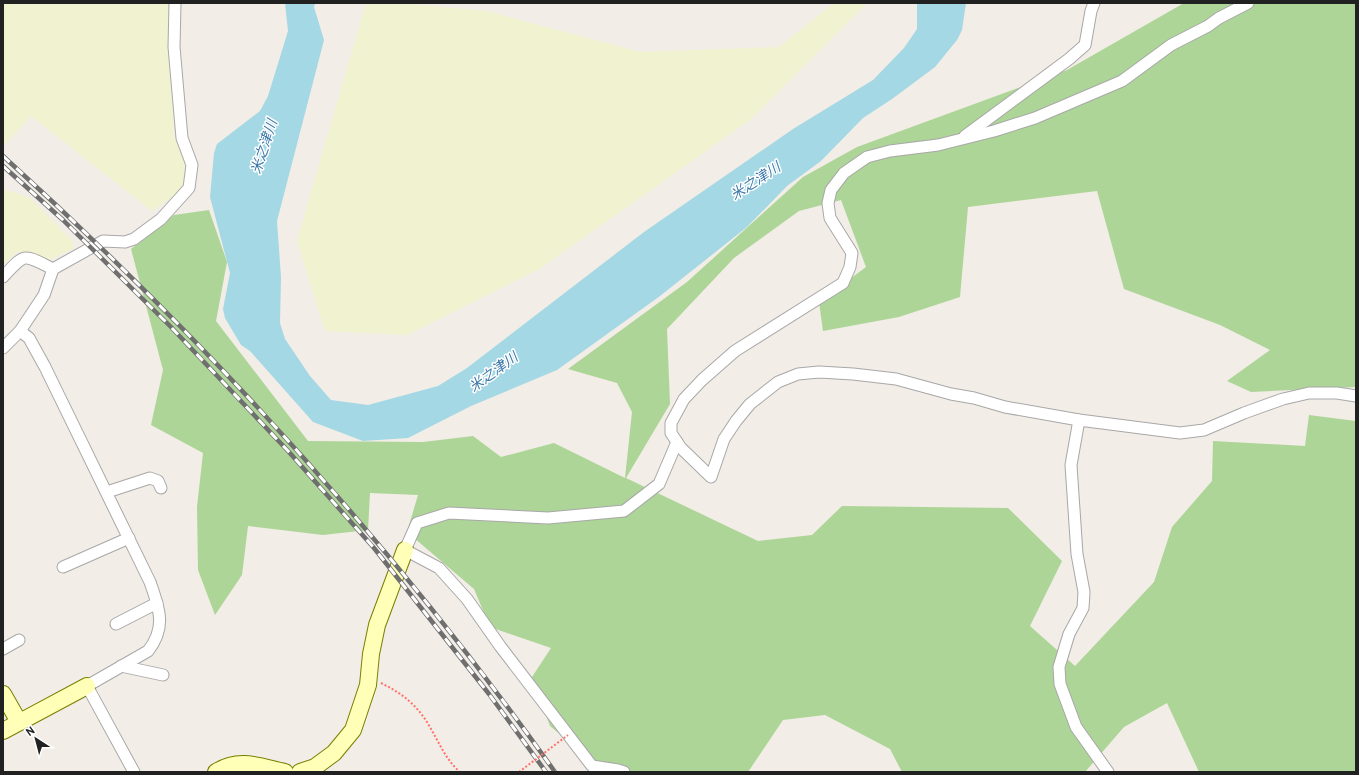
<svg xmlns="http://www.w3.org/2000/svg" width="1359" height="775" font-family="Overpass,'Noto Sans JP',sans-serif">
  <rect width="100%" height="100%" fill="#f2ede6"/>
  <g fill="#f1f2d0">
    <path d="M3 3H170L174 137 184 159 185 179 179 192 152 211 31 116 4 146 3 145Z"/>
    <path d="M366 3H400L487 11 640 52 779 47 834 3H867L751 119 541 268 407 335 325 331 297 241Z"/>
    <path d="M3 189 30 198 74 243 73 249 49 260 26 252H16L3 266Z"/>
  </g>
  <path fill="#add597" d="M1184 3H1356V387L1251 392 1227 381 1270 350 1220 325 1124 289 1097 191 968 207 960 297 899 317 823 331 819 302 866 267 841 200 799 211 734 258 667 329 670 404 626 478 758 541 812 535 842 506 1008 508 1062 561 1030 626 1075 666 1154 582 1172 527 1212 481 1213 441 1305 446 1309 415 1356 421V772H1199L1167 703 1124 727 1085 772H902L890 749 825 715 783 720 748 772H605L550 726 532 677 551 648 490 627 474 589 407 532 418 495 370 493 368 530 323 535 248 526 242 575 215 615 198 570 197 507 203 453 151 425 163 370 131 249 174 215 209 210 227 262 216 321 308 441 423 442 473 436 501 457 554 443 625 478 632 412 617 383 568 369 687 282 803 177 857 147 1067 70Z"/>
  <path fill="#a3d8e4" d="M285 3H315L314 7 324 40 277 221 281 277 280 323 285 339 310 376 331 400 368 405 438 386 467 368 644 232 793 129 873 80 904 48 917 29V3H966L962 30 957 40 935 67 892 99 863 118 821 161 787 186 747 227 660 296 557 370 471 406 408 438 363 441 313 422 250 351 241 345 225 318 223 309 230 273 210 197 214 153 217 144 260 111 268 96 288 31Z"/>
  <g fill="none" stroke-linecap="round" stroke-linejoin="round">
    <g stroke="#a8a8a8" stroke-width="13">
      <g id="street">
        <path d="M1248 3 1219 18 1208 26 1171 45 1122 81 1035 118 994 131 938 145 890 151 867 157 844 173 831 190 828 203 830 218 852 253 850 267 843 283 735 351 702 380 684 399 671 423V433L681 448 711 477 724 439 736 421 750 404 778 382 798 374 819 372 853 374 896 379 951 394 974 398 1005 407 1079 420 1180 433 1204 430 1244 413 1283 399 1309 393H1337L1356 396"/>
        <path d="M965 136 1069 59 1085 45 1091 11 1094 3"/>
        <path d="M3 277C26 252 23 254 53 269"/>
        <path d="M20 331 29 338 45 367 150 582C159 608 167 627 148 651L87 686 134 772"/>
        <path d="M3 348 20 331 44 295 53 269 103 241 125 242 134 239 161 219 189 188 192 165 182 138 174 47 175 3"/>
        <path d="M1079 420 1071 465 1077 554 1084 592 1083 608 1069 634 1059 667 1060 684 1076 727 1108 772"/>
        <path d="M107 492 150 478 158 481 161 488"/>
        <path d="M63 567 129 538"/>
        <path d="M116 624 157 603"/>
        <path d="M3 649 19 640"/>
        <path d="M121 666 163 675"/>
        <path d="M624 772 618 770 592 766 500 646 467 599 439 568 405 550 417 523 449 513 548 518 624 511 659 484 677 442"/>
      </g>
    </g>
    <g stroke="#787f00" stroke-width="18">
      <g id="secondary">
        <path d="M3 694 19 722"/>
        <path d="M3 731 87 686"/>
        <path d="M216 772C240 757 260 767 285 772"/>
        <path d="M300 772 315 767 334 753 353 730 368 685 371 654 377 625 405 550"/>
      </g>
    </g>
    <g stroke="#ff716a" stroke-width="2" stroke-dasharray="2 2" stroke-linecap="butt">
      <path d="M381 683C395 690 408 698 418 710 435 729 441 756 460 772"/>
      <path d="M518 772H519"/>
    </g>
    <use href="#street" stroke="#fff" stroke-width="11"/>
    <use href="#secondary" stroke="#ffffb7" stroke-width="16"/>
    <g stroke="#6f6f6f" stroke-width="4.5">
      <g id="rail">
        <path d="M3 156C207 341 395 547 555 772"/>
        <path d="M3 166 63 220 171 327 289 452 374 548 489 694 546 772"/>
      </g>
    </g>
    <use href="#rail" stroke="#fff" stroke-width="3" stroke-dasharray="9" stroke-linecap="butt"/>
    <path stroke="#ff716a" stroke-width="2" stroke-dasharray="2 2" stroke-linecap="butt" d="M519 772 568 735"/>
  </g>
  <g text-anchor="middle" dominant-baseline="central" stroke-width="3" stroke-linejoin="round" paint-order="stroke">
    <g font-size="14" font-style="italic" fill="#3d79aa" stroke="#fff">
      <text transform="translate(265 147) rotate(-72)">米之津川</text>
      <text transform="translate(756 182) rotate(-33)">米之津川</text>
      <text transform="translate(494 373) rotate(-36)">米之津川</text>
    </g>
  </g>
  <rect width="1359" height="775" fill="none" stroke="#212121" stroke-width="8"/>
  <g transform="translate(36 739) rotate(324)" stroke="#ffffff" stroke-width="3" paint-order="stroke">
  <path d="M0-3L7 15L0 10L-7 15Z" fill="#212121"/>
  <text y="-6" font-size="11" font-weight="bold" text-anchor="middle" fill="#212121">N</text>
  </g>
</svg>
